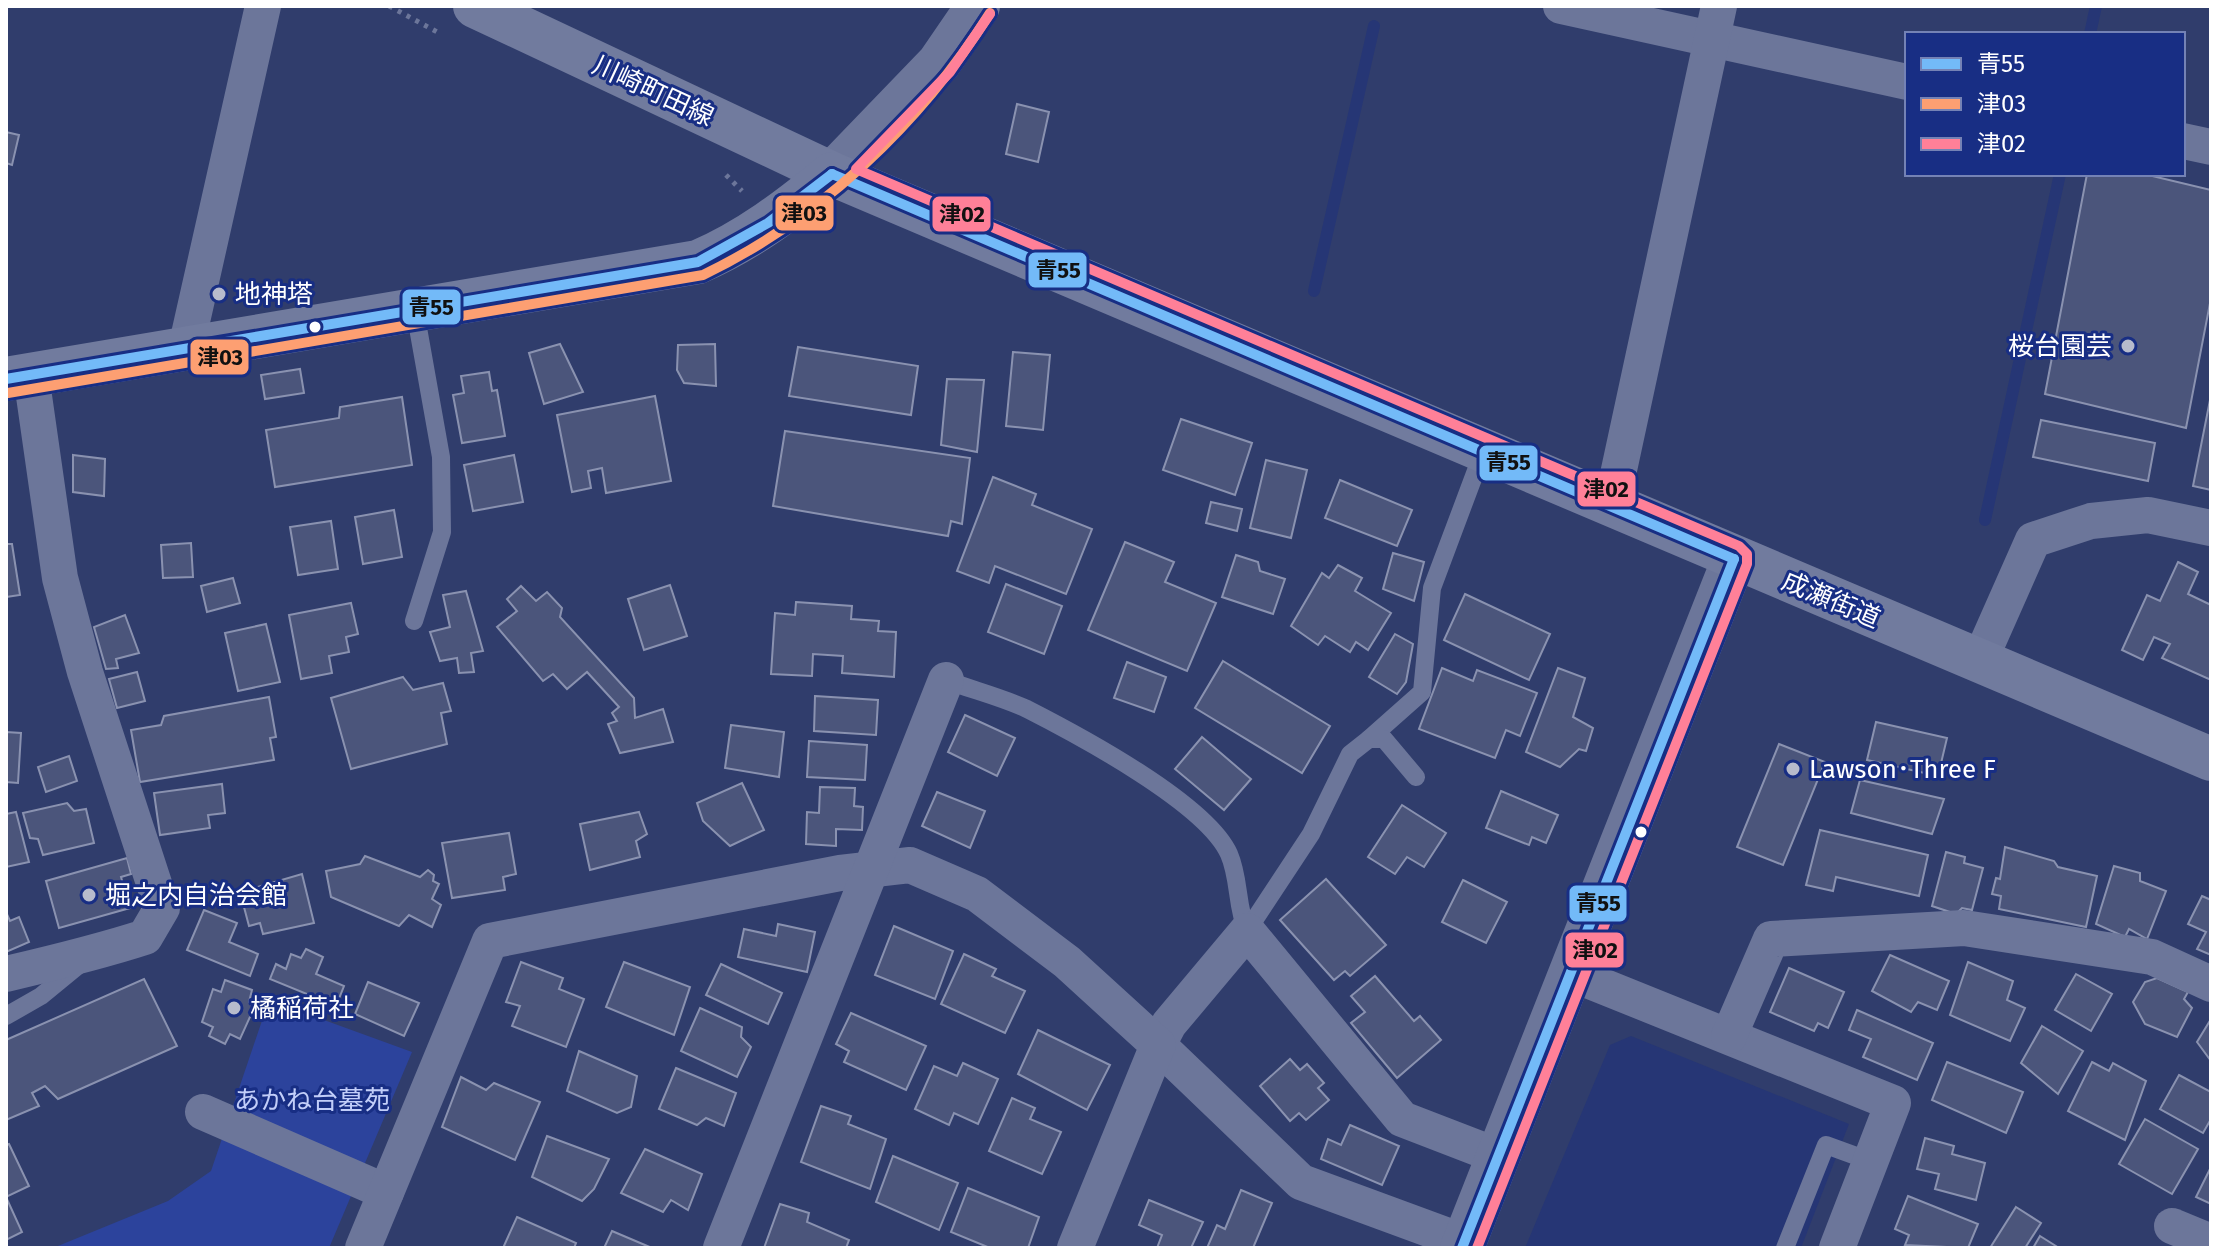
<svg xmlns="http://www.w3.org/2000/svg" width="2217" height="1254" font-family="'Fira Sans','Noto Sans JP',sans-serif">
  <rect width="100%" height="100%" fill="#303d6c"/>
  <path fill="#2c439c" d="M269 1000 412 1052 329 1248H53L168 1201 211 1171Z"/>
  <path fill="#263675" d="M1631 1036 1849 1124 1801 1248H1525L1610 1045Z"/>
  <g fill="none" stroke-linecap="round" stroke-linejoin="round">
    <g stroke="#263675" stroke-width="12">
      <path d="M2090 34 2096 6"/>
      <path d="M1314 291 1374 26"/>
      <path d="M1985 520 2060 174"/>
    </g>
  </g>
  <g fill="#4b557b" stroke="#8a92b0" stroke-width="2">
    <path d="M1017 104 1049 112 1038 162 1006 154Z"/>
    <path d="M6 132 19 135 12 165 6 163Z"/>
    <path d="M2087 174H2144L2211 190V298L2186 428 2045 394Z"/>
    <path d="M560 344 583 392 544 404 529 353Z"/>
    <path d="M715 344 716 386 684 383 677 370 678 345Z"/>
    <path d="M798 347 918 366 911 415 789 396Z"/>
    <path d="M1013 352 1050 355 1043 430 1006 426Z"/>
    <path d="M300 369 304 393 265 399 261 375Z"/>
    <path d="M489 372 492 391 497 390 505 436 462 443 453 395 464 393 461 376Z"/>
    <path d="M947 379 984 380 977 452 941 445Z"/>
    <path d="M2211 395V490L2193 486Z"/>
    <path d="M655 396 671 481 606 493 602 468 588 471 591 488 572 492 557 415Z"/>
    <path d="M402 397 412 465 275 487 266 430 339 418 340 407Z"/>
    <path d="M1181 419 1252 443 1235 495 1163 470Z"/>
    <path d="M2041 420 2155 443 2148 481 2033 457Z"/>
    <path d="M785 431 970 458 962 524 951 521 948 536 773 506Z"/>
    <path d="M73 455 105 459 104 496 73 492Z"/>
    <path d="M514 455 523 502 473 511 464 465Z"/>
    <path d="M1266 460 1307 470 1291 538 1250 528Z"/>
    <path d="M993 477 1036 494 1032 505 1092 529 1066 594 995 566 989 583 957 571Z"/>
    <path d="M1340 480 1412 510 1397 546 1325 518Z"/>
    <path d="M1211 502 1242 509 1237 531 1206 523Z"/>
    <path d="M394 510 402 557 363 564 355 517Z"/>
    <path d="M331 521 338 569 298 575 290 527Z"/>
    <path d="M1125 542 1174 562 1165 582 1216 603 1187 671 1088 630Z"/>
    <path d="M191 543 193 577 163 578 161 545Z"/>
    <path d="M6 544H12L20 595 6 597Z"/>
    <path d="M1393 553 1424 562 1414 601 1383 589Z"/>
    <path d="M1236 555 1258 562 1260 571 1285 579 1273 614 1222 597Z"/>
    <path d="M2178 562 2198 572 2188 594 2211 605V680L2162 658 2170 644 2154 637 2143 660 2122 650 2147 595 2160 601Z"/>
    <path d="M1338 565 1362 578 1355 591 1391 613 1368 650 1356 642 1350 652 1325 636 1318 645 1291 626 1322 573 1329 578Z"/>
    <path d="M233 578 240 603 207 612 201 586Z"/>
    <path d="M1006 584 1062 606 1044 654 988 632Z"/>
    <path d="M670 585 687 636 644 650 628 599Z"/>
    <path d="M521 586 536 601 547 592 562 608 560 617 634 698 635 718 663 709 673 742 620 753 608 724 617 721 612 713 619 707 587 672 567 689 553 674 543 681 497 627 517 611 507 599Z"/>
    <path d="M466 591 483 651 471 653 474 672 459 673 457 658 440 661 430 632 450 627 443 595Z"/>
    <path d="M1465 594 1550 634 1529 680 1444 640Z"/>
    <path d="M796 602 852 606 851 619 879 621 878 631 896 632 894 677 842 673 843 656 813 654 812 676 771 674 775 613 795 615Z"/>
    <path d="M351 603 358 634 346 637 349 652 329 656 332 673 301 679 289 615Z"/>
    <path d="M125 615 139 653 116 659 118 668 106 669 94 627Z"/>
    <path d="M266 624 280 682 238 691 225 633Z"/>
    <path d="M1395 634 1413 644 1406 682 1397 694 1369 677Z"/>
    <path d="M1223 661 1330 726 1302 773 1195 708Z"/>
    <path d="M1127 662 1166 677 1154 712 1114 698Z"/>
    <path d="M1442 668 1473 681 1477 670 1537 693 1520 736 1506 730 1495 758 1419 729Z"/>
    <path d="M1558 668 1585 678 1573 717 1593 728 1586 751 1579 749 1560 767 1526 752Z"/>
    <path d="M137 672 145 701 117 708 109 679Z"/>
    <path d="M403 677 413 690 443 683 451 711 441 713 447 744 351 769 331 698Z"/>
    <path d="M815 696 878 700 876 735 814 731Z"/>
    <path d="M269 697 276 737 270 738 274 760 140 782 131 730 161 725 164 716Z"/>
    <path d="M965 715 1015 738 997 776 948 752Z"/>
    <path d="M1876 722 1947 738 1938 776 1867 760Z"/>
    <path d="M731 725 784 732 779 777 725 768Z"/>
    <path d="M6 732 21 733 18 783 6 782Z"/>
    <path d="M1202 737 1251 779 1224 810 1175 769Z"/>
    <path d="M809 741 867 745 865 780 807 777Z"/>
    <path d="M1779 744 1825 762 1783 865 1737 847Z"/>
    <path d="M69 756 77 781 46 792 38 767Z"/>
    <path d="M1860 780 1944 799 1932 834 1851 813Z"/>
    <path d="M742 783 764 830 730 846 703 821 697 803Z"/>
    <path d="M222 784 225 813 208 815 210 828 160 835 154 793Z"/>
    <path d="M820 787 855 788 854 806 863 807 862 830 836 829V846L806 844 807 812 819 813Z"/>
    <path d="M1501 791 1558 815 1546 843 1532 837 1529 845 1486 828Z"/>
    <path d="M937 792 985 811 970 848 922 826Z"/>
    <path d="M67 803 74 811 86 809 94 843 43 855 38 839 30 838 23 813Z"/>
    <path d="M1402 805 1446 833 1424 867 1407 857 1395 874 1368 857Z"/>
    <path d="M16 812 29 862 6 867V814Z"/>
    <path d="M639 812 647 834 636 841 640 857 590 870 580 824Z"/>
    <path d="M1820 830 1928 855 1919 896 1836 877 1833 891 1806 885Z"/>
    <path d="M509 833 516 874 503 877 505 890 452 898 442 843Z"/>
    <path d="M2005 847 2054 861 2058 867 2097 876 2086 927 1999 909 2001 896 1992 894 1996 878 2000 879Z"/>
    <path d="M1946 852 1965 857 1964 863 1983 868 1972 910 1962 908 1956 914 1932 906Z"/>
    <path d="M365 856 420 877 428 870 434 875 433 881 439 884 432 899 441 905 432 927 409 915 399 926 331 897 326 871 360 864Z"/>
    <path d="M127 858 131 874 121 877 130 908 59 928 46 881Z"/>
    <path d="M2114 866 2140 873V881L2166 891 2147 939 2129 929 2125 937 2096 924Z"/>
    <path d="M302 874 314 923 263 934 260 923 249 926 240 892Z"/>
    <path d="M1326 879 1386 945 1350 976 1345 971 1334 980 1280 920Z"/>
    <path d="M1463 880 1507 902 1486 943 1442 922Z"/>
    <path d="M2202 896 2211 900V955L2197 949 2206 932 2188 924Z"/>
    <path d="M204 910 237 923 229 942 258 954 250 976 187 950Z"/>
    <path d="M6 912 10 921 19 917 29 942 6 952Z"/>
    <path d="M778 924 815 932 807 972 738 957 744 929 776 936Z"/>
    <path d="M894 926 953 951 935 999 875 975Z"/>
    <path d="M306 949 323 957 316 974 344 986 336 1006 270 979 276 964 286 969 291 954 301 958Z"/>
    <path d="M964 954 996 969 992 976 1025 991 1005 1033 941 1004Z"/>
    <path d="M1890 955 1949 981 1937 1010 1918 1002 1911 1012 1872 991Z"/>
    <path d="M521 962 563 978 559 989 584 999 566 1047 512 1026 520 1006 506 1002Z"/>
    <path d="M624 962 690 987 674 1035 606 1007Z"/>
    <path d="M1968 962 2013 981 2007 1000 2025 1008 2010 1041 1950 1015Z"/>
    <path d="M721 964 782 993 768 1024 706 995Z"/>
    <path d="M1789 968 1844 992 1828 1028 1818 1023 1814 1031 1770 1012Z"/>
    <path d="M2076 974 2112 994 2091 1031 2055 1010Z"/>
    <path d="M1375 976 1414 1021 1420 1016 1441 1040 1397 1078 1351 1023 1365 1012 1351 996Z"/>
    <path d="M2157 978 2188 992 2184 999 2192 1008 2177 1037 2145 1024 2133 1002 2145 982Z"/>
    <path d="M144 979 177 1046 58 1099 45 1086 32 1093 39 1106 6 1120V1040Z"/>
    <path d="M225 980 252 990 249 1002 254 1008 240 1039 230 1034 225 1044 209 1036 213 1027 202 1022 213 989 221 992Z"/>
    <path d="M368 982 419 1003 404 1036 355 1014Z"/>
    <path d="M700 1008 742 1027 741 1037 751 1047 737 1077 681 1051Z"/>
    <path d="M1857 1010 1933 1043 1917 1080 1863 1057 1871 1039 1849 1030Z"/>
    <path d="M851 1013 926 1046 906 1090 844 1062 849 1051 836 1044Z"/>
    <path d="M2211 1019V1061L2197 1042Z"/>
    <path d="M2042 1026 2083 1051 2058 1094 2021 1063Z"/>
    <path d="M1038 1030 1110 1065 1087 1110 1018 1074Z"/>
    <path d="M579 1051 637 1076 631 1107 617 1113 567 1091Z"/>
    <path d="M1290 1059 1300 1070 1307 1064 1324 1083 1318 1088 1329 1100 1306 1120 1299 1113 1290 1121 1260 1086Z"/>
    <path d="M1947 1062 2023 1092 2006 1133 1932 1100Z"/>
    <path d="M2092 1062 2109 1071 2113 1063 2146 1081 2125 1140 2068 1111Z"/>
    <path d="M963 1063 998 1079 978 1124 954 1113 949 1125 915 1109 934 1066 957 1076Z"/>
    <path d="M676 1068 736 1093 724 1126 706 1118 697 1125 659 1109Z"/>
    <path d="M2179 1075 2211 1092V1119L2203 1133 2160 1109Z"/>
    <path d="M461 1077 486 1090 494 1083 540 1102 515 1160 442 1127Z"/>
    <path d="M1012 1098 1035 1108 1030 1119 1061 1132 1042 1174 989 1151Z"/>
    <path d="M821 1106 851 1116 848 1124 886 1139 870 1189 801 1162Z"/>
    <path d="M2145 1119 2198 1149 2172 1194 2119 1164Z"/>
    <path d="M1350 1125 1399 1146 1382 1185 1321 1159 1328 1139 1341 1145Z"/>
    <path d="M547 1136 609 1159 594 1189 582 1201 532 1177Z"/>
    <path d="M1925 1138 1954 1146 1952 1154 1985 1163 1976 1200 1935 1189 1939 1174 1917 1169Z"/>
    <path d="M9 1144 29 1186 6 1197V1145Z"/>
    <path d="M645 1149 702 1174 688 1210 671 1200 663 1212 621 1193Z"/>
    <path d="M893 1156 958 1183 939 1230 876 1202Z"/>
    <path d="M2211 1167V1204L2196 1197Z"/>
    <path d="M968 1188 1039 1217 1028 1248H990L951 1232Z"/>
    <path d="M1241 1190 1272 1203 1253 1248H1207L1217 1225 1225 1229Z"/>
    <path d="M1908 1196 1978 1224 1968 1248 1905 1245 1909 1235 1895 1229Z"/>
    <path d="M6 1197 22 1232 6 1240Z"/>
    <path d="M1149 1200 1203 1222 1191 1248H1157L1162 1235 1139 1225Z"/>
    <path d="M780 1204 809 1213 807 1222 849 1240 846 1248H764Z"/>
    <path d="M2016 1207 2041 1223 2025 1248H1990Z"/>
    <path d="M517 1217 576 1243 574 1248H503Z"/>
    <path d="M612 1231 652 1248H604Z"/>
    <path d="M2040 1236 2059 1248H2033Z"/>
  </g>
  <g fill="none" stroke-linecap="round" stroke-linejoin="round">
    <g stroke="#6c769a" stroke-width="5" stroke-dasharray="4 6" stroke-linecap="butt">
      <path d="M389 6 441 34"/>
      <path d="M726 175 742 191"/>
    </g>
    <g stroke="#6c769a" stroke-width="18">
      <path d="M414 621 442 532 441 457 415 311"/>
      <path d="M946 680C972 690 1001 697 1027 709 1078 735 1206 803 1229 854 1240 879 1236 906 1247 931"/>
      <path d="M1369 739 1422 692 1432 588 1483 452"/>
      <path d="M1247 931 1311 834 1350 754 1369 739H1384L1416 777"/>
      <path d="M6 1016 41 996 80 964"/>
      <path d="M1785 1248 1826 1145 1870 1161"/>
    </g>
    <g stroke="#6c769a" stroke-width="36">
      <path d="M1561 6 1907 82"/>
      <path d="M2183 141 2211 147"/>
      <path d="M186 348 263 6"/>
      <path d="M1611 507 1719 6"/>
      <path d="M1979 662 2033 540 2091 521 2148 515 2211 528"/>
      <path d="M1570 973 1893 1103 1837 1248"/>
      <path d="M6 974C53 963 99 952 145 937L162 908 85 672 60 578 31 375"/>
      <path d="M1729 1036 1771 939 1964 928 2152 957 2211 984"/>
      <path d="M203 1112 386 1192"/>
      <path d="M2172 1226 2211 1242"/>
      <path d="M1464 1242 1301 1182 1158 1045 1169 1024 1247 931 1402 1119 1498 1156"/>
      <path d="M363 1248 490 941 840 873 910 865 977 894 1067 962 1158 1045 1075 1248"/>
      <path d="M721 1248 946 680"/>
    </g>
    <g stroke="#6c769a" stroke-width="44">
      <path d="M832 174 939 63 978 6"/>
      <path d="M1462 1248 1734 559"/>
    </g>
    <g stroke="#717b9e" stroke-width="44">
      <path d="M475 6 832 174 2211 759"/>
      <path d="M6 379 698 262C749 240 789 209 832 174"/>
    </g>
    <g stroke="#182e84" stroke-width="16">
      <g id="bus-1">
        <path d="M832 174 1734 559"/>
        <path d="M6 379 698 262 768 223 832 174"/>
        <path d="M1462 1248 1734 559"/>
      </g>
    </g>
    <g stroke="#182e84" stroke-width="16">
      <path id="bus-2" d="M8 393 703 275C821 218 920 124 990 13"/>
    </g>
    <g stroke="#182e84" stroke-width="16">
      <path id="bus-3" d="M990 14 950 72 856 169 1739 546 1747 554V564L1477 1248"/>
    </g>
    <use href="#bus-1" stroke="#73baf8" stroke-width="10"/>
    <use href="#bus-2" stroke="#fd9f72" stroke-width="10"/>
    <use href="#bus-3" stroke="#ff8098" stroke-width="10"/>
  </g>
  <g fill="#b7bbcc" stroke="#182e84" stroke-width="3">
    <circle cx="219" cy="294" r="8"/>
    <circle cx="2128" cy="346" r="8"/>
    <circle cx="1793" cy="769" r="8"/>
    <circle cx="89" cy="895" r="8"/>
    <circle cx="234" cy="1008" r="8"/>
  </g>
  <g fill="#fff" stroke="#182e84" stroke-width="3">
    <circle cx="315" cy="327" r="7"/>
    <circle cx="1641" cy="832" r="7"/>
  </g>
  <g text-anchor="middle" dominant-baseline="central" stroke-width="6" stroke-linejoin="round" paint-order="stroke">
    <g font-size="26" fill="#fff" stroke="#182e84">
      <text transform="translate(653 91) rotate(25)">川崎町田線</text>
      <text transform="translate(1831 600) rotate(23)">成瀬街道</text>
    </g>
    <g font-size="26" fill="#fff" stroke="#182e84" text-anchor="start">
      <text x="235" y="294">地神塔</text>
      <text x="2112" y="346" text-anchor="end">桜台園芸</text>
      <text x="1809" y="769">Lawson･Three F</text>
      <text x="105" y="895">堀之内自治会館</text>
      <text x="250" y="1008">橘稲荷社</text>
    </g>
    <g font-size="26" fill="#c2cef9" stroke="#182e84">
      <text x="312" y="1100">あかね台墓苑</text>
    </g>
  </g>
  <g stroke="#182e84" stroke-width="3">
    <rect x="774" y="194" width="61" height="38" rx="8" fill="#fd9f72"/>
    <rect x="931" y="195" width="61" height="38" rx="8" fill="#ff8098"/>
    <rect x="1027" y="251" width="61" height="38" rx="8" fill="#73baf8"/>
    <rect x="401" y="288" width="61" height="38" rx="8" fill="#73baf8"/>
    <rect x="189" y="338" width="61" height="38" rx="8" fill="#fd9f72"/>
    <rect x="1478" y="444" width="61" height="38" rx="8" fill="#73baf8"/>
    <rect x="1576" y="470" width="61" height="38" rx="8" fill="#ff8098"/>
    <rect x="1568" y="884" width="60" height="39" rx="8" fill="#73baf8"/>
    <rect x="1564" y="931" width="61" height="38" rx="8" fill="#ff8098"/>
  </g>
  <g font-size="22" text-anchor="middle" font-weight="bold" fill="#111">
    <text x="804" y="221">津03</text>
    <text x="962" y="222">津02</text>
    <text x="1058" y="278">青55</text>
    <text x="431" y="315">青55</text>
    <text x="220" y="365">津03</text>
    <text x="1508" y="470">青55</text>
    <text x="1606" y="497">津02</text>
    <text x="1598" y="911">青55</text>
    <text x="1595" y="958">津02</text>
  </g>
  <rect width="2217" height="1254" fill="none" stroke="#ffffff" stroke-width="16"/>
  <rect x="1905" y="32" width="280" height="144" fill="#182e84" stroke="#7482b5" stroke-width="2"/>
  <rect x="1921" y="58" width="40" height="12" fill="#73baf8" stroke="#7482b5" stroke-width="2"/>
  <text x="1977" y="72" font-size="24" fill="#ffffff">青55</text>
  <rect x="1921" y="98" width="40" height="12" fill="#fd9f72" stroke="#7482b5" stroke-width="2"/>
  <text x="1977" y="112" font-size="24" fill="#ffffff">津03</text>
  <rect x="1921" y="138" width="40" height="12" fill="#ff8098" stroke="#7482b5" stroke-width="2"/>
  <text x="1977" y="152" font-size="24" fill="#ffffff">津02</text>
</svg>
